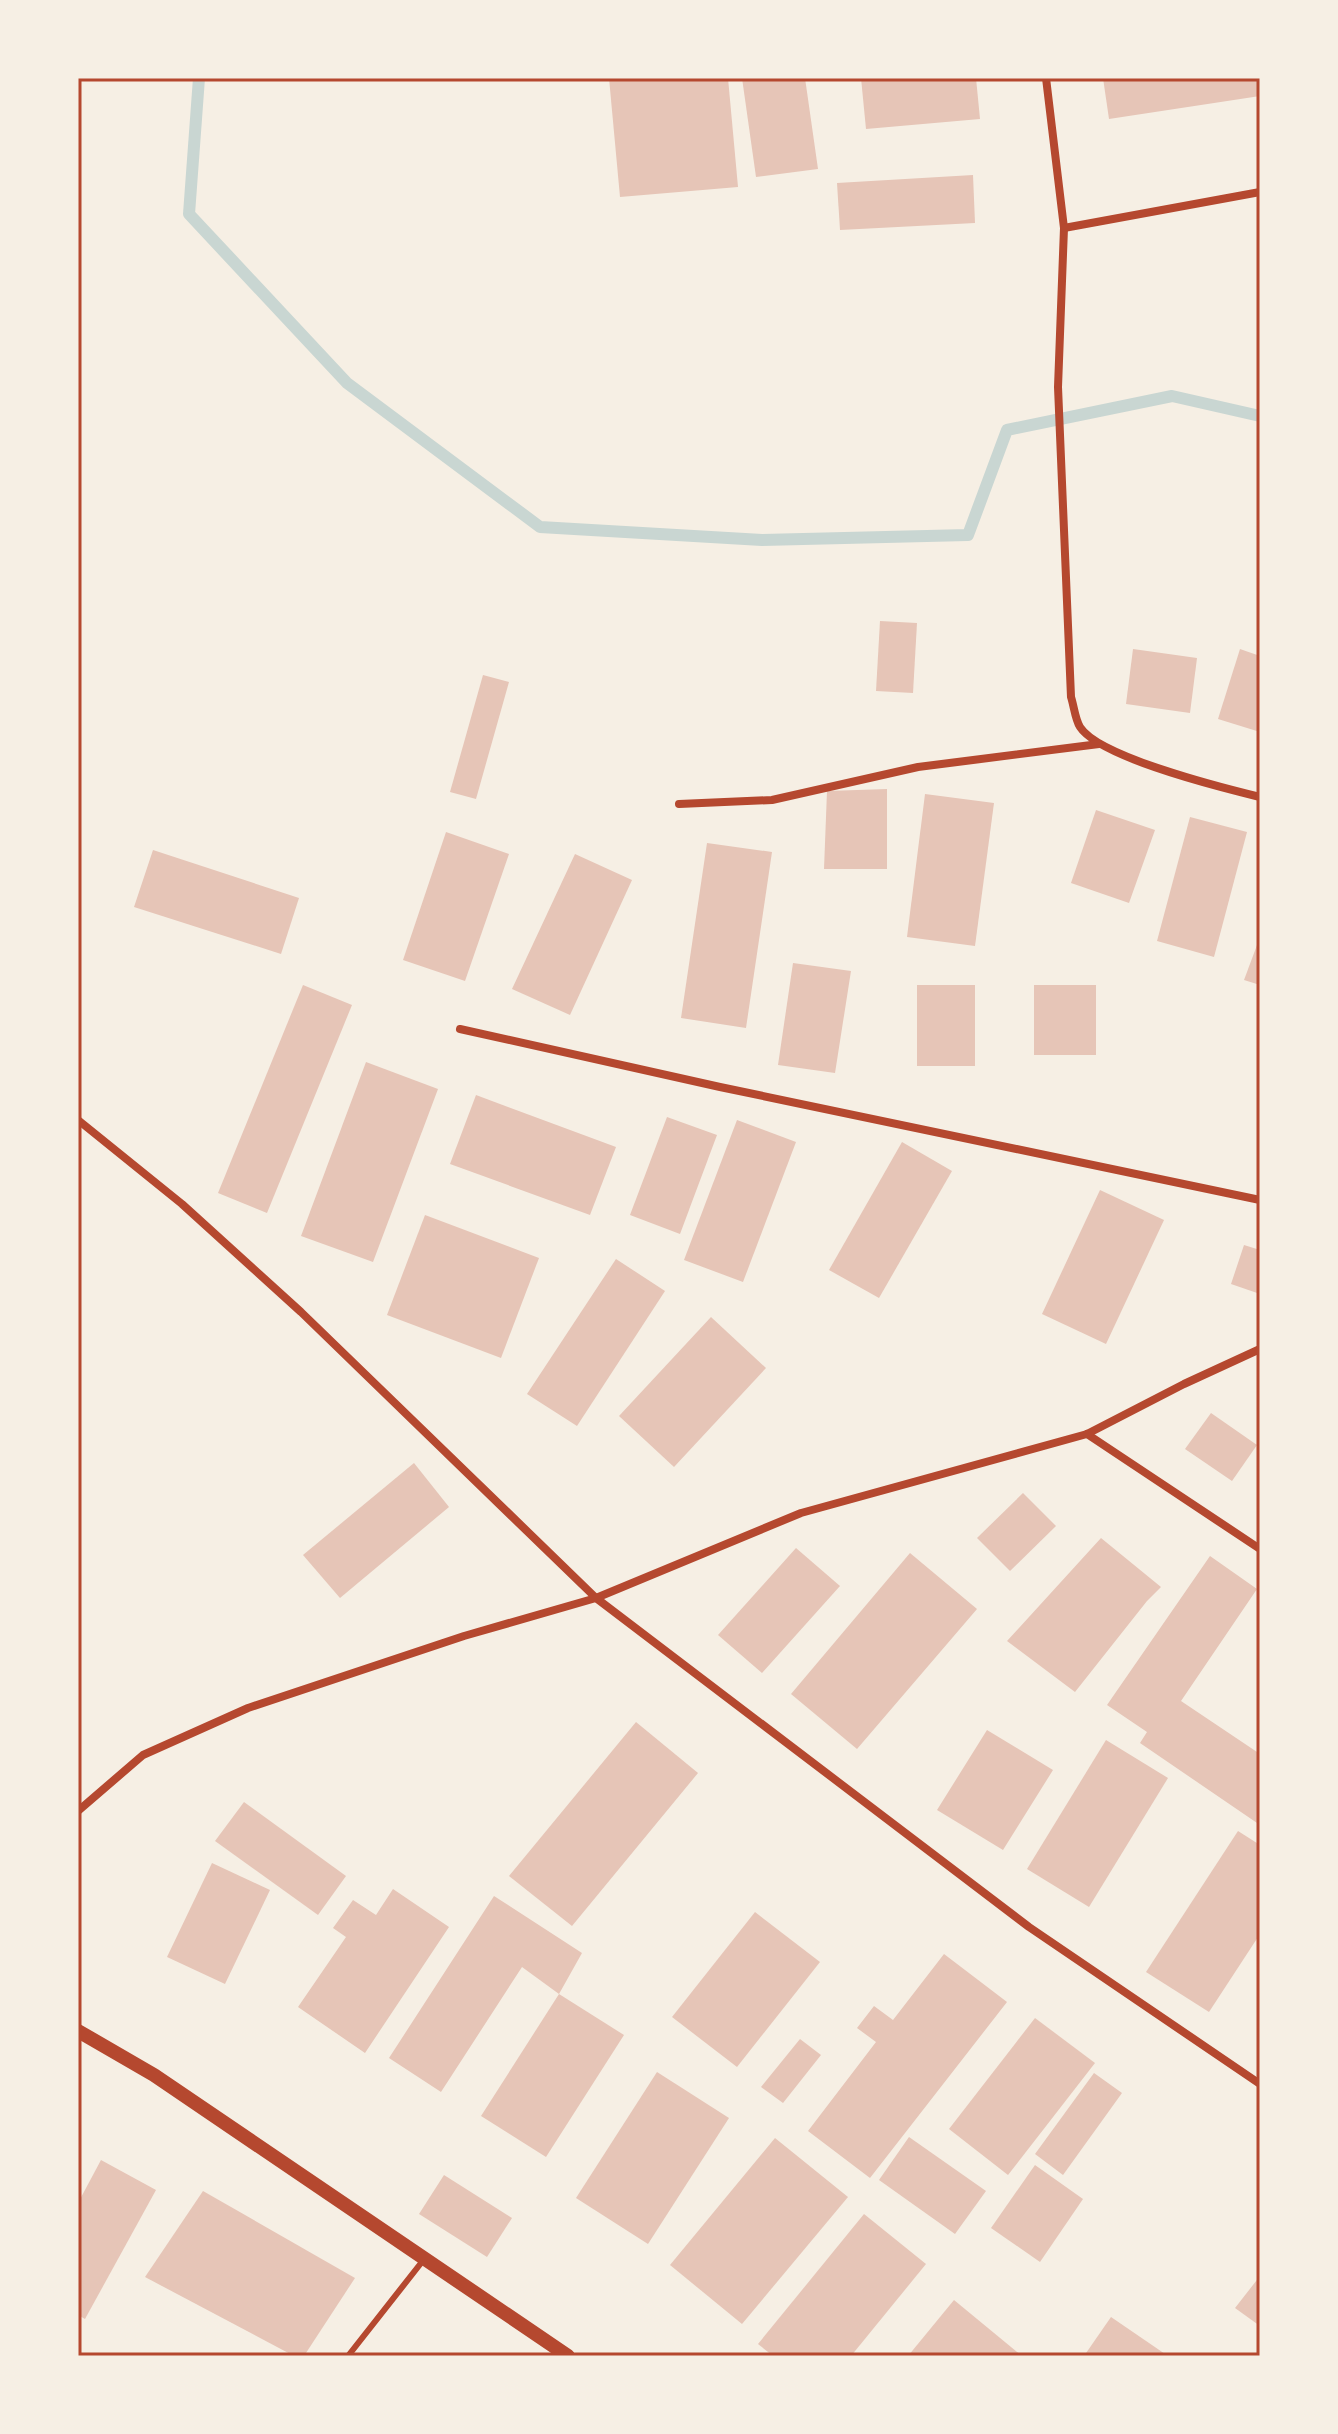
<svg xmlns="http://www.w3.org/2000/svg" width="1338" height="2434" font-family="Montserrat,sans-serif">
  <rect width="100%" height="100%" fill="#f6efe4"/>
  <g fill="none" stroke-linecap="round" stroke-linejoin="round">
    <path stroke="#c9d6d2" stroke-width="12" d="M199 78 189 214 347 383 540 527 762 540 968 535 1007 430 1172 396 1260 416"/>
  </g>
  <g fill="#e6c5b7">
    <path d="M609 78H728L738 187 620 197Z"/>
    <path d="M742 78H805L818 169 756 177Z"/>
    <path d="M861 78H976L980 119 866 129Z"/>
    <path d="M1103 78H1260V96L1109 119Z"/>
    <path d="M973 175 975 223 840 230 837 183Z"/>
    <path d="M880 621 917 623 913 693 876 691Z"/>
    <path d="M1133 649 1197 658 1190 713 1126 704Z"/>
    <path d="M1240 649 1260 656V732L1218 719Z"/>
    <path d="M483 675 509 682 476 799 450 792Z"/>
    <path d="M887 789V869H824L827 791Z"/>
    <path d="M925 794 994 803 975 946 907 937Z"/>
    <path d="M1096 810 1155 830 1129 903 1071 883Z"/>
    <path d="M1190 817 1247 832 1214 957 1157 941Z"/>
    <path d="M446 832 509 854 465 981 403 960Z"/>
    <path d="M707 843 772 852 746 1028 681 1018Z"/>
    <path d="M153 850 299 898 281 954 134 907Z"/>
    <path d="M575 854 632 880 570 1015 512 989Z"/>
    <path d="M1260 937V985L1244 980Z"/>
    <path d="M793 963 851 971 835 1073 778 1065Z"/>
    <path d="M303 985 352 1005 267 1213 218 1193Z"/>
    <rect x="917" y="985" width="58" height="81"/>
    <rect x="1034" y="985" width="62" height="70"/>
    <path d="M366 1062 438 1089 373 1262 301 1236Z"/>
    <path d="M476 1095 616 1147 590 1215 450 1164Z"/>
    <path d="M667 1117 717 1135 680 1234 630 1215Z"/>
    <path d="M737 1120 796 1142 743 1282 684 1260Z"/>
    <path d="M902 1142 952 1171 879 1298 829 1270Z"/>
    <path d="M1100 1190 1164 1220 1106 1344 1042 1314Z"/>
    <path d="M425 1215 539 1258 501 1358 387 1315Z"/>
    <path d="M1244 1245 1260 1250V1294L1231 1284Z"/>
    <path d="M616 1259 665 1291 577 1426 527 1394Z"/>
    <path d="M711 1317 766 1368 674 1467 619 1416Z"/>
    <path d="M1211 1413 1257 1445 1232 1481 1185 1449Z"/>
    <path d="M414 1463 449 1507 340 1598 303 1555Z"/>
    <path d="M1023 1493 1056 1526 1010 1571 977 1538Z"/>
    <path d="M1101 1538 1161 1587 1147 1601 1075 1692 1007 1641Z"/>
    <path d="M796 1548 840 1586 762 1673 718 1635Z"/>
    <path d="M910 1553 977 1609 857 1749 791 1694Z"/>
    <path d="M1210 1556 1257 1589 1181 1701 1260 1754V1825L1140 1743 1147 1732 1107 1705Z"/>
    <path d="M636 1722 698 1773 572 1926 509 1876Z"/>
    <path d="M987 1730 1053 1770 1003 1850 937 1810Z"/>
    <path d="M1106 1740 1168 1778 1089 1907 1027 1869Z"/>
    <path d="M244 1802 346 1876 318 1915 215 1841Z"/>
    <path d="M1238 1831 1260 1845V1934L1209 2012 1146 1972Z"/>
    <path d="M212 1863 270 1890 225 1984 167 1957Z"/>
    <path d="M393 1889 449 1927 365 2053 298 2007 346 1937 333 1928 353 1900 376 1915Z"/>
    <path d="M494 1896 582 1953 559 1994 522 1967 441 2092 389 2058Z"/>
    <path d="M755 1912 820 1962 737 2067 672 2017Z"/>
    <path d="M944 1954 1007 2002 870 2178 808 2131 876 2042 857 2028 874 2006 893 2020Z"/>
    <path d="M559 1994 624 2035 546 2157 481 2116Z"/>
    <path d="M1035 2018 1095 2063 1008 2175 949 2129Z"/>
    <path d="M800 2039 821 2055 783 2103 761 2087Z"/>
    <path d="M657 2072 729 2118 648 2244 576 2198Z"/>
    <path d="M1094 2073 1122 2093 1063 2175 1035 2154Z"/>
    <path d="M909 2137 986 2191 955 2234 879 2180Z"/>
    <path d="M775 2138 848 2197 742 2324 670 2265Z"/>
    <path d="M101 2160 156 2190 85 2319 78 2315V2203Z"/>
    <path d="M1035 2165 1083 2199 1040 2262 991 2228Z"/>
    <path d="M444 2175 512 2218 487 2257 419 2214Z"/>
    <path d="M203 2191 355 2278 304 2356H294L145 2277Z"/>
    <path d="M864 2214 926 2264 851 2356H773L758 2344Z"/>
    <path d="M1260 2276V2326L1235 2308Z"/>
    <path d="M954 2300 1022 2356H908Z"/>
    <path d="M1111 2317 1168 2356H1084Z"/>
  </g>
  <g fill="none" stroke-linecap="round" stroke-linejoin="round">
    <path stroke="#b5482f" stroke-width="6" d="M348 2356 425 2258"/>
    <g stroke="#b5482f" stroke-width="8">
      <path d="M1046 78 1064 228 1058 387 1071 697C1074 706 1075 719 1080 727 1099 757 1223 788 1260 797"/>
      <path d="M1064 228 1260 192"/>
      <path d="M679 804 772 800 918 767 1099 744"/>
      <path d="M460 1029 720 1087 1260 1200"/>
      <path d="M78 1120 182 1204 301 1312 596 1598 1029 1927 1260 2084"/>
      <path d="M1087 1434 1260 1549"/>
      <path d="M78 1811 143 1755 248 1708 464 1636 596 1598 801 1513 1087 1434 1184 1384 1260 1349"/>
    </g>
    <path stroke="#b5482f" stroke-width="14" d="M78 2031 154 2075 568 2356"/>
  </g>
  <rect width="1338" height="2434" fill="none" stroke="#f6efe4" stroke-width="160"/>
  <rect x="80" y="80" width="1178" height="2274" fill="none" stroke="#b5482f" stroke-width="3"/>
</svg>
